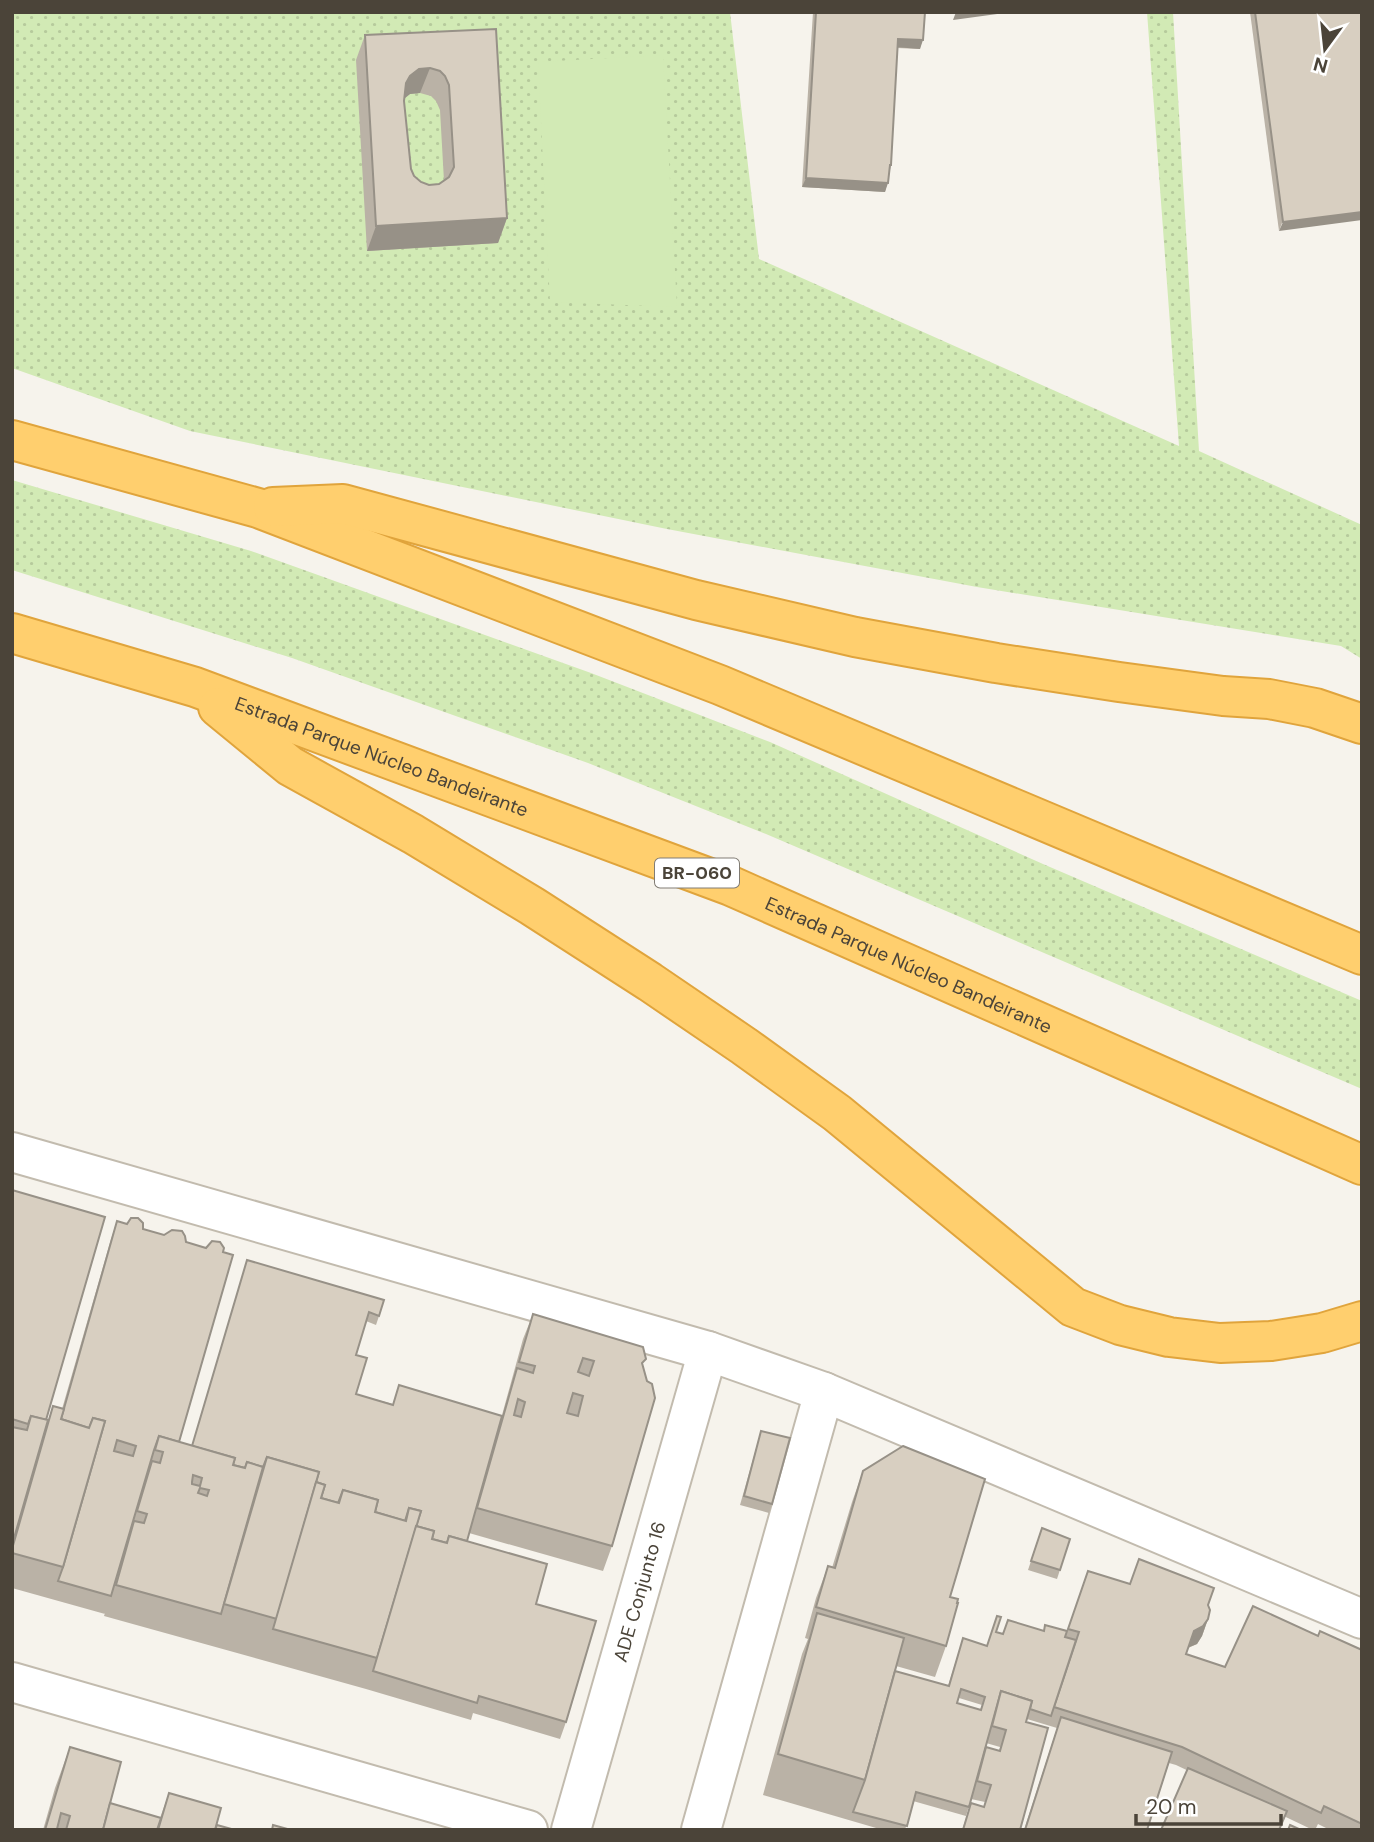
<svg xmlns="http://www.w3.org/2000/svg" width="1374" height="1842" font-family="'DM Sans',sans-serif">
  <defs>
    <pattern id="park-dots" width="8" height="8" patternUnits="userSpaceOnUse" patternTransform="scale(1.75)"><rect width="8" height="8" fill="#d2eab5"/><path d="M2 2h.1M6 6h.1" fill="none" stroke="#b6ca9c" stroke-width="1.8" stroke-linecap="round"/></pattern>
  </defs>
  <rect width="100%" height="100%" fill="#f6f3ec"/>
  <g fill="url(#park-dots)">
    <path d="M12 12H730L759 259 1179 446 1147 12H1173L1199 451 1362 525V659L1341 646 977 587 667 529 190 431 12 368Z"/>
    <path d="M12 480 251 551 591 673 770 742 1043 864 1362 1001V1089L766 834 588 763 292 658 12 570Z"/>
  </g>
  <path fill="#d2eab5" d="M663 55 677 307 550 302 538 62Z"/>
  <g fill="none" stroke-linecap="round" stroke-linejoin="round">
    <g stroke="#c2bbae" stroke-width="42">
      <g id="minor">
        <path d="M12 1152 708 1351 824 1392 1362 1619"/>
        <path d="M12 1682 528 1830"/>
        <path id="s1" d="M571 1830 708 1351"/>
        <path d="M701 1830 824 1392"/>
      </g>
    </g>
    <g stroke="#e0a43c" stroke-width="42">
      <g id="highway">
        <path d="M12 440 258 508 720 685 1362 955"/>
        <path d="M273 507 343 504 696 600 855 637 996 663 1119 682 1223 696 1269 699 1315 708 1362 724"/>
        <path id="s2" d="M12 633 195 687 731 886 1362 1165"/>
        <path d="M218 707 290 766 413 834 532 906 650 982 744 1046 837 1113 1073 1307 1120 1325 1169 1337 1220 1343 1271 1341 1322 1333 1362 1321"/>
      </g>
    </g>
    <use href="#minor" stroke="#fff" stroke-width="38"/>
    <use href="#highway" stroke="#ffcf6e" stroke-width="38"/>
  </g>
  <g fill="#bab2a6" fill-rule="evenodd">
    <path d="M813 12H925L920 49 897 48 891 165 885 192 802 187Z"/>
    <path d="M1250 12H1362L1279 231Z"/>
    <path d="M496 29 507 218 498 243 367 251 356 60 365 35ZM420 93 431 96 436 101 440 110 444 181 439 184 429 185 421 182 414 176 411 169 404 99 410 94Z"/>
    <path d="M12 1190 47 1420H48L53 1406 62 1409 111 1239 117 1221 143 1229 179 1442 192 1446 247 1260 379 1316 376 1325 366 1321 356 1355V1394L393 1404 502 1415 523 1339 533 1314 643 1367 612 1546 603 1571 469 1533 467 1541 536 1604 566 1722 560 1739 473 1713 471 1720 366 1689 104 1616 105 1613V1614L12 1588Z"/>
    <path d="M761 1431 772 1504 769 1513 740 1505Z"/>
    <path d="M863 1471 946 1646 935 1677 896 1666 895 1671 948 1686 963 1638 987 1646 996 1632 1003 1634 1043 1631 1066 1634 1088 1571 1130 1584 1208 1605V1619L1202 1636 1197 1644 1188 1648 1186 1654 1225 1667 1318 1636 1362 1650V1830H1330L1318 1824 1315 1830H1313L1176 1765 1169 1763 1147 1830H1024L1057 1728 1027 1719 1020 1830H962L971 1803 984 1807 985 1802 971 1799 966 1816 913 1801 905 1830H883L763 1795 802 1654 808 1639 805 1638 816 1598 828 1566 832 1568 852 1502ZM959 1698 982 1705 980 1710 957 1703ZM986 1743 1000 1747 999 1751 983 1756Z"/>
    <path d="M1042 1528 1070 1539 1057 1579 1028 1570Z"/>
    <path d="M70 1747 110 1803 160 1818 169 1793 217 1825 235 1830H43L55 1788Z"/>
  </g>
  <g fill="#979187">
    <path d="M956 12H1012L953 20Z"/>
    <path d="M898 39 923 40 920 49 895 47Z"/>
    <path d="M430 68 420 93 410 94 401 101 406 83 410 76 419 69Z"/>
    <path d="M806 178 888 183 885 192 802 187Z"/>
    <path d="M1362 212V220L1279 231 1283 222Z"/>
    <path d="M507 218 498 243 367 251 376 226Z"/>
    <path d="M1208 1619 1202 1636 1197 1644 1187 1648 1194 1631Z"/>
  </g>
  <g fill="#d8cfc1" stroke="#979187" stroke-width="2" fill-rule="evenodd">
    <path d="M816 12H925L923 40 898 39 891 165H890L888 183 806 178Z"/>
    <path d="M1255 12H1362V212L1283 222Z"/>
    <path d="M496 29 507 218 376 226 365 35ZM430 68 440 71 445 76 449 85 454 167 449 177 439 184 429 185 421 182 414 176 411 169 404 101 406 83 410 76 419 69Z"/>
    <path d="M12 1190 105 1217 46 1420 31 1416 28 1424 12 1419Z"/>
    <path d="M131 1218H138L143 1223V1229L164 1235 172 1230 182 1231 185 1236 186 1242 206 1248 212 1241 220 1242 224 1248 223 1252 233 1255 179 1442 159 1436 154 1450 111 1596 58 1581 63 1567 105 1421 93 1418 89 1428 61 1419 117 1221 127 1224ZM117 1440 136 1446 133 1456 114 1451Z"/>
    <path d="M247 1260 384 1300 379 1316 369 1312 356 1355 367 1358 356 1394 393 1405 399 1385 502 1416 467 1541 449 1536 447 1543 432 1539 434 1531 416 1526 421 1511 409 1508 405 1521 375 1512 378 1500 343 1490 338 1503 321 1498 325 1485 316 1482 319 1472 267 1457 263 1467 247 1462 245 1468 233 1465 235 1458 192 1446Z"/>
    <path d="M533 1314 643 1347 646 1359 642 1363 647 1381 652 1384 655 1398 612 1546 477 1508 517 1368 533 1373 535 1366 519 1362ZM583 1358 594 1361 589 1376 578 1372ZM573 1393 583 1396 578 1416 567 1413ZM518 1399 525 1402 521 1417 514 1415Z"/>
    <path d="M53 1406 64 1409 61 1419 89 1428 93 1418 105 1421 63 1567 12 1553V1549Z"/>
    <path d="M31 1416 48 1420 12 1545V1427L27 1430Z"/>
    <path d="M761 1431 790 1438 772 1504 744 1496Z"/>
    <path d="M159 1436 235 1458 233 1465 245 1468 247 1462 263 1467 221 1614 116 1585 134 1521 144 1523 147 1514 137 1511 152 1461 160 1463 163 1452 155 1450ZM193 1475 202 1478 200 1486 192 1484V1482ZM200 1488 209 1490 207 1496 198 1493Z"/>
    <path d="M903 1446 985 1479 950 1597 958 1599 957 1603H958L946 1646 816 1607 828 1566 835 1568 863 1471Z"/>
    <path d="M267 1457 319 1472 277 1619 224 1604Z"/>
    <path d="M316 1482 325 1485 321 1498 339 1503 343 1490 378 1500 375 1512 406 1521 409 1508 421 1511 377 1658 273 1629Z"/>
    <path d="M416 1526 434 1531 432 1539 447 1543 449 1536 547 1564 536 1604 596 1621 566 1722 479 1696 477 1703 373 1671Z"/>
    <path d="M1042 1528 1070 1539 1060 1570 1031 1561Z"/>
    <path d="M1139 1559 1214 1588 1208 1605 1210 1610 1208 1619 1203 1626 1194 1631 1186 1654 1225 1667 1253 1606 1318 1636 1320 1631 1362 1650V1824L1324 1806 1321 1813 1182 1747 1054 1707 1079 1632 1068 1629 1088 1571 1130 1584Z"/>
    <path d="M817 1613 904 1638 865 1780 778 1754Z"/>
    <path d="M997 1616 1001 1617 996 1632 1003 1634 1008 1620 1044 1631 1045 1625 1067 1631 1065 1637 1076 1640 1051 1716 1030 1709 1032 1701 1001 1691 969 1807 916 1792 907 1826 853 1812 865 1780 895 1671 949 1686 963 1638 987 1646ZM961 1689 985 1697 981 1710 957 1703Z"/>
    <path d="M1001 1691 1032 1701 1026 1722 1048 1728 1020 1830H963L971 1803 984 1807 991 1785 977 1781 986 1747 1000 1751 1006 1730 992 1726Z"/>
    <path d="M1061 1717 1172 1752 1147 1830H1025Z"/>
    <path d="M70 1747 121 1762 103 1830H66L70 1816 61 1813 57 1829 58 1830H45Z"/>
    <path d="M1188 1768 1287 1811 1279 1830H1161Z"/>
    <path d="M169 1793 221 1808 215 1830H158Z"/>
    <path d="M110 1803 161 1818 157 1830H103Z"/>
    <path d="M217 1825 235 1830H215Z"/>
    <path d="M273 1825 291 1830H272Z"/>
    <path d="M1290 1825 1301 1830H1288Z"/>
  </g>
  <g text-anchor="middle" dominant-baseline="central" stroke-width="5" stroke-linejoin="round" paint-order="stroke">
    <rect fill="#fff" stroke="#817c74" stroke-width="2" x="655" y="858.5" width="84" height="29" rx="5"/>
    <g font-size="18" font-weight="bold" fill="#4b4439">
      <text x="697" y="873">BR-060</text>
    </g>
    <g font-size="19" fill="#4b4439" stroke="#fff">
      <text stroke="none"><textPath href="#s2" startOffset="390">Estrada Parque Núcleo Bandeirante</textPath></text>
      <text stroke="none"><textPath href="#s2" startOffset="957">Estrada Parque Núcleo Bandeirante</textPath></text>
      <text stroke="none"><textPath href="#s1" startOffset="248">ADE Conjunto 16</textPath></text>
    </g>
  </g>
  <rect width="1374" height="1842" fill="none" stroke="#4b4439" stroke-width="28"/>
  <g transform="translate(1325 49) rotate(195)" stroke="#ffffff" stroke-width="5" paint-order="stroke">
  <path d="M0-5L12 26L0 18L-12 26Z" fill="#4b4439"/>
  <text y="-10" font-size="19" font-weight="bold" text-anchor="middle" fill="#4b4439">N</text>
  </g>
  <path d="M1136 1814v10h145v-10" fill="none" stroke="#4b4439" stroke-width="3.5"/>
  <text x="1146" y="1814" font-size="21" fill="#4b4439" stroke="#ffffff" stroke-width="5" paint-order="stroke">20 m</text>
</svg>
